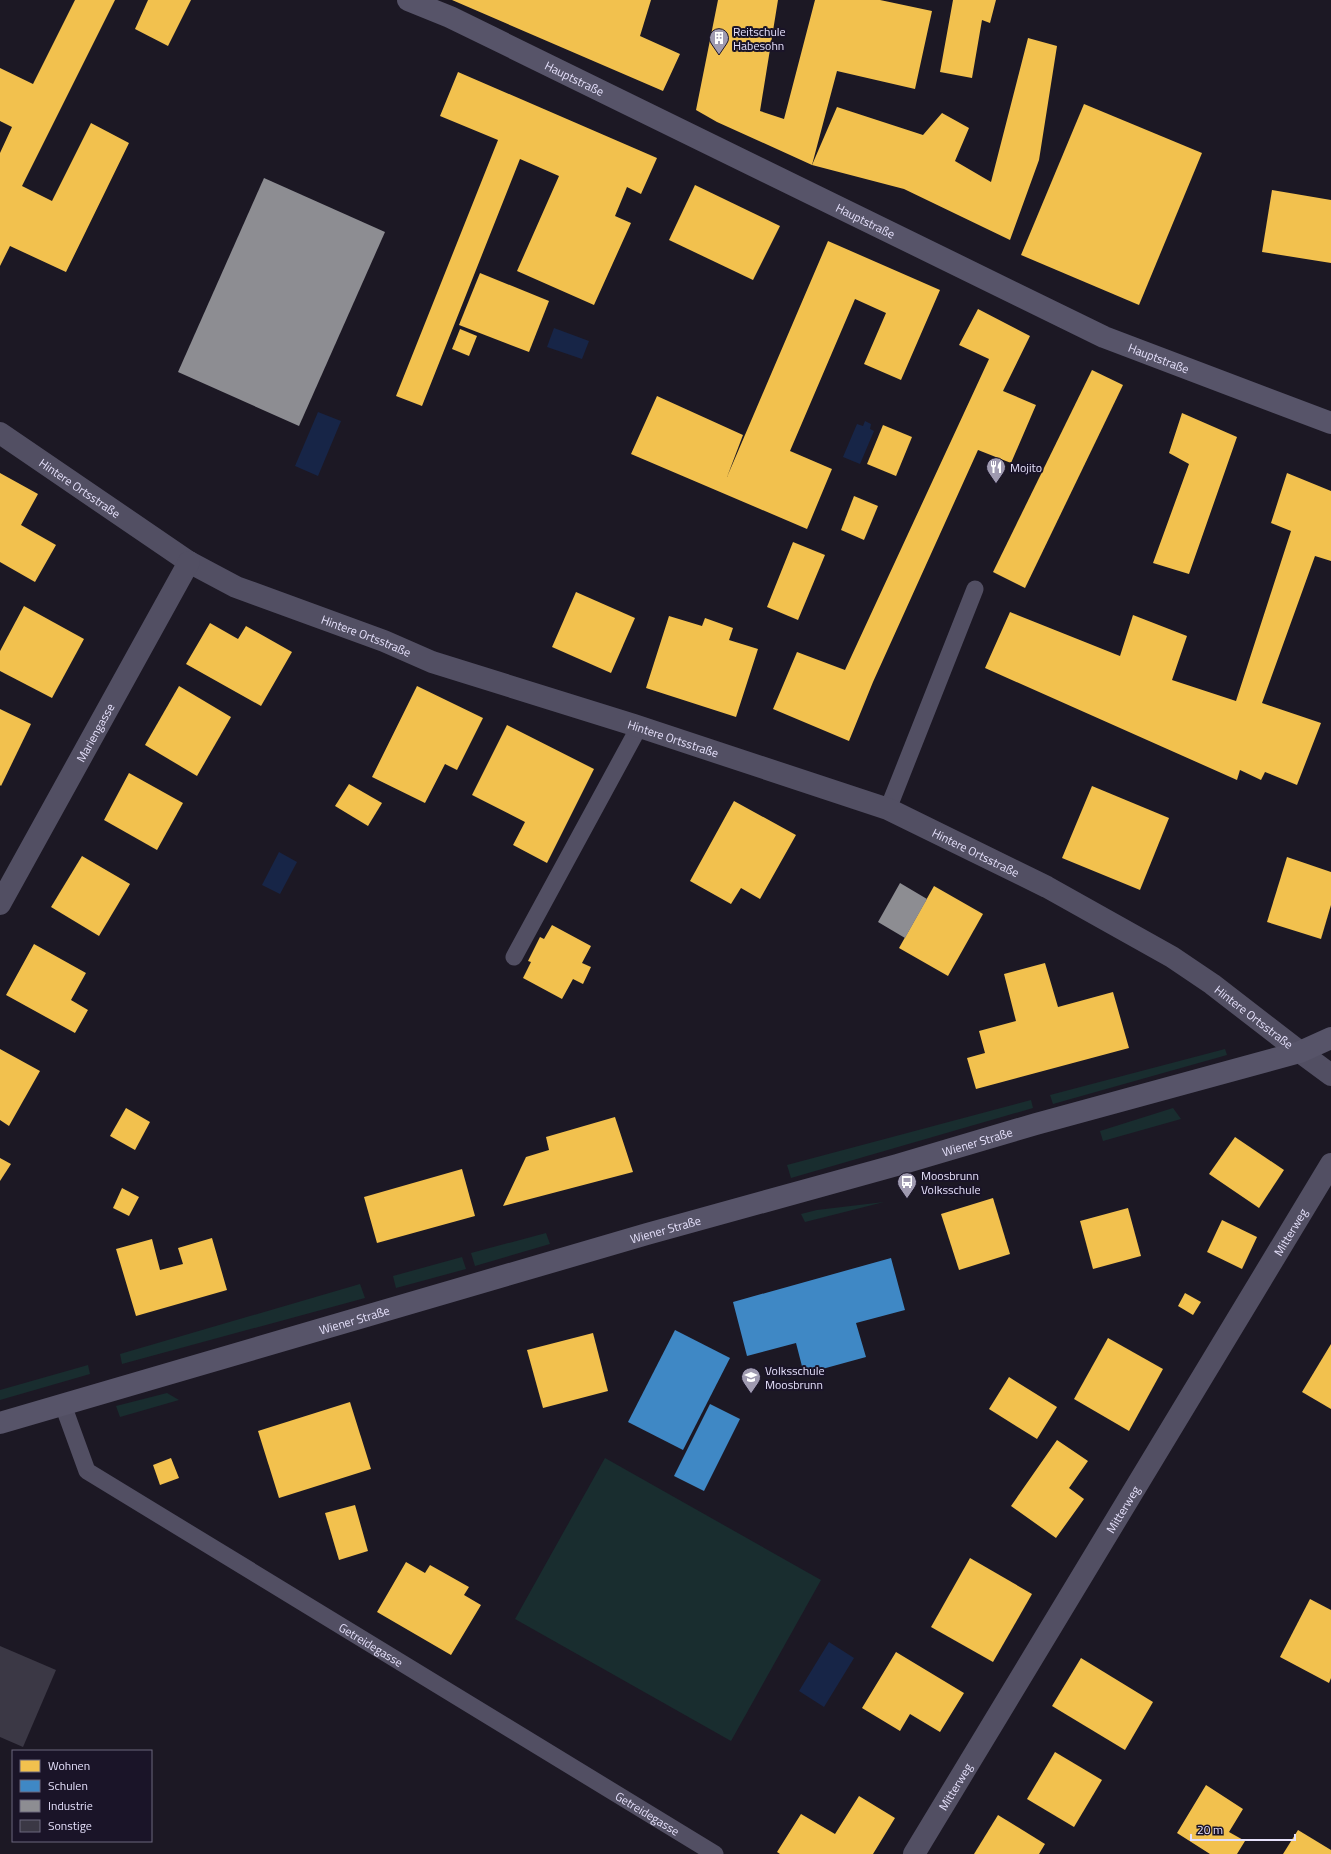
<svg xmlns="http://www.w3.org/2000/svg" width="1331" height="1854" font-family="'Titillium Web',sans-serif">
  <rect width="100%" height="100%" fill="#1c1824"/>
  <g fill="#192d2f">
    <path d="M1225 1049 1227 1055 1053 1104 1050 1095Z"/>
    <path d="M1031 1100 1033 1108 791 1178 787 1165Z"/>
    <path d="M1173 1108 1181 1119 1103 1141 1100 1131Z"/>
    <path d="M884 1202 805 1222 801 1214 817 1210Z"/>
    <path d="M546 1233 550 1244 475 1266 471 1253Z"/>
    <path d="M462 1257 466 1269 396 1288 393 1276Z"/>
    <path d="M360 1284 365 1298 122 1364 120 1354Z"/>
    <path d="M88 1365 90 1374 0 1400V1390Z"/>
    <path d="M167 1393 179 1400 120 1417 116 1406Z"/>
    <path d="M605 1458 821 1580 731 1741 515 1619Z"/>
  </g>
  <g fill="#172547">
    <path d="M554 328 589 341 582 359 547 347Z"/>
    <path d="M318 412 341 421 318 476 295 466Z"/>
    <path d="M865 421 871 424 870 429 874 431 860 464 843 457 857 424 863 426Z"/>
    <path d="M279 852 297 862 280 894 262 885Z"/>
    <path d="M829 1642 854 1658 824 1707 799 1691Z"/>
  </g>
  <g fill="#f2c14e">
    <path d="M75 0H115L22 186 52 201 91 123 129 143 66 272 10 246 0 266V153L12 127 0 121V68L33 84Z"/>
    <path d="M148 0H191L168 46 135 29Z"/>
    <path d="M452 0H651L640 36 680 54 663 91Z"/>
    <path d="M718 0H778L760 111 784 119 815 0H880L932 11 915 89 837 71 812 165 717 122 696 110Z"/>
    <path d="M953 0H996L990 23 982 20 972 78 940 72Z"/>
    <path d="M1028 38 1057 46 1039 160 1010 240 904 189 812 165 837 107 923 135 942 113 969 128 955 161 991 182Z"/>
    <path d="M458 72 657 158 641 194 627 187 615 216 631 223 594 305 517 271 559 176 520 159 422 406 396 396 498 140 440 116Z"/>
    <path d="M1084 104 1202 153 1139 305 1021 255Z"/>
    <path d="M695 185 780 226 753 280 669 240Z"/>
    <path d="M1272 190 1331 200V263L1262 252Z"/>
    <path d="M828 241 940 290 901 380 864 364 886 313 855 299 790 451 832 469 807 529 631 454 657 396 743 435 727 477Z"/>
    <path d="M480 273 549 301 529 352 459 325Z"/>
    <path d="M978 309 1030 336 1003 391 1036 405 1011 463 978 450 873 682 849 741 773 709 797 652 845 670 989 359 959 345Z"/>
    <path d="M460 329 477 336 469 356 452 349Z"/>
    <path d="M1092 370 1123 385 1025 588 993 572Z"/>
    <path d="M1182 413 1237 437 1189 574 1153 563 1189 464 1169 453Z"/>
    <path d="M883 425 912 437 896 476 867 464Z"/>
    <path d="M0 473 38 494 21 525 56 545 35 582 0 562Z"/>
    <path d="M1287 473 1331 491V561L1315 556 1262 703 1321 723 1297 785 1265 772 1261 780 1240 770 1237 780 985 668 1010 612 1120 656 1133 615 1187 636 1172 680 1236 701 1291 531 1271 523Z"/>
    <path d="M854 496 878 506 864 540 841 530Z"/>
    <path d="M793 542 825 555 798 620 767 607Z"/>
    <path d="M576 592 635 618 611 673 552 647Z"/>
    <path d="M24 606 84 639 52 698 0 671V651Z"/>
    <path d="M669 616 702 626 705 618 733 628 729 640 758 649 736 717 646 688Z"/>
    <path d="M210 623 238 639 246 626 292 652 261 706 186 664Z"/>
    <path d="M179 686 231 717 197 776 145 745Z"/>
    <path d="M417 686 483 718 457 770 445 764 425 803 372 777Z"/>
    <path d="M0 709 31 724 1 786 0 785Z"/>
    <path d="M507 725 594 769 547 863 513 845 525 822 472 795Z"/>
    <path d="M129 773 183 803 157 850 104 820Z"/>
    <path d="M349 784 382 803 368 826 335 806Z"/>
    <path d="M1092 786 1169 818 1140 890 1062 858Z"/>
    <path d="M734 801 796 835 760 899 741 888 731 904 690 881Z"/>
    <path d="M82 856 130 884 99 936 51 907Z"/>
    <path d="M1287 857 1331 872V905L1321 939 1267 922Z"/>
    <path d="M934 886 983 914 948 976 899 948Z"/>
    <path d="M552 925 591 946 582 963 591 967 583 984 573 979 562 999 523 978 531 962 528 961 540 937 544 939Z"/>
    <path d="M34 944 86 973 71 1000 88 1010 75 1033 6 995Z"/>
    <path d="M1045 963 1058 1007 1113 992 1129 1048 976 1089 967 1058 985 1053 979 1031 1016 1021 1004 974Z"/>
    <path d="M0 1049 40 1071 9 1126 0 1120Z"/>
    <path d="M126 1108 150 1122 135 1150 110 1136Z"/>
    <path d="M615 1117 633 1172 503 1206 526 1157 549 1150 546 1137Z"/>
    <path d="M1235 1137 1284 1170 1259 1208 1209 1174Z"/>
    <path d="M0 1158 11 1164 0 1181Z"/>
    <path d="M462 1169 475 1216 377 1243 364 1197Z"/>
    <path d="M122 1188 139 1197 129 1216 113 1208Z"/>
    <path d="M993 1198 1010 1254 959 1270 941 1214Z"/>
    <path d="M1128 1208 1141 1256 1093 1269 1080 1221Z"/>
    <path d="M1222 1220 1257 1237 1242 1269 1207 1252Z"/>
    <path d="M212 1238 227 1290 136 1316 116 1249 152 1239 160 1270 183 1264 178 1248Z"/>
    <path d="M1185 1293 1201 1302 1193 1315 1178 1306Z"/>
    <path d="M593 1333 608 1391 543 1408 527 1350Z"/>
    <path d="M1108 1338 1163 1369 1129 1431 1074 1399Z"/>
    <path d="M1331 1344V1409L1302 1392Z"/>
    <path d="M1009 1377 1057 1407 1037 1439 989 1409Z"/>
    <path d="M350 1402 371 1469 279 1498 258 1431Z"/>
    <path d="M1057 1440 1088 1461 1069 1488 1084 1499 1056 1538 1011 1506Z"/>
    <path d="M171 1458 179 1478 160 1485 153 1465Z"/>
    <path d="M355 1505 368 1551 339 1560 325 1513Z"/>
    <path d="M970 1558 1032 1594 993 1662 931 1627Z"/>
    <path d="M406 1562 425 1573 430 1565 469 1587 464 1595 481 1605 451 1655 377 1612Z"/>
    <path d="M1310 1599 1331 1610V1678L1329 1683 1280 1657Z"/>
    <path d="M896 1652 964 1693 940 1732 910 1714 900 1731 862 1708Z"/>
    <path d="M1081 1658 1153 1702 1125 1750 1052 1706Z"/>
    <path d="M1055 1752 1102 1780 1074 1827 1027 1799Z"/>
    <path d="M1206 1785 1243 1809 1229 1832 1245 1841 1237 1854H1210L1177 1833Z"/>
    <path d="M859 1796 895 1818 873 1854H780L777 1852 801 1814 835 1834Z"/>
    <path d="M998 1815 1045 1844 1039 1854H974Z"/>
    <path d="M1298 1830 1331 1850V1854H1283Z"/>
  </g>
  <g fill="#3f88c5">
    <path d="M891 1258 905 1310 856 1323 866 1357 804 1374 796 1343 747 1356 733 1302Z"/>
    <path d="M675 1330 730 1358 683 1450 628 1422Z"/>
    <path d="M710 1404 740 1419 704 1491 674 1476Z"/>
  </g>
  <g fill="#8d8d92">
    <path d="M264 178 385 232 299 426 178 372Z"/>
    <path d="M900 883 927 899 905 938 878 922Z"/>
  </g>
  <path fill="#3b3845" d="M0 1646 56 1670 23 1747 0 1737Z"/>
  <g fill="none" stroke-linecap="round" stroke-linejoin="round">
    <g stroke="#524f63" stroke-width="17">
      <path d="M888 809 975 589"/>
      <path d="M514 957 639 727"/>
      <path id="s1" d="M63 1405 87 1471 715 1854"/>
    </g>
    <g stroke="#524f63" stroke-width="22">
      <path id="s2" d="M0 433 189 562 236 587 384 641 432 662 634 725 888 809 1047 887 1172 957 1212 984 1300 1052 1331 1075"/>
      <path id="s3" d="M0 904 189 562"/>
      <path id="s4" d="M914 1854 1331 1164"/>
    </g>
    <g stroke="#575469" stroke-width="22">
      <path id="s5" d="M408 0 450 17 1104 337 1331 423"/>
      <path id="s6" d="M0 1423 647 1234 897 1165 1036 1124 1300 1052 1331 1038"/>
    </g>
  </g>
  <defs>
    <g id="building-pin" transform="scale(1)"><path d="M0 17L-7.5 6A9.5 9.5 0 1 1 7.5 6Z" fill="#9f9ab0" stroke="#1a1428"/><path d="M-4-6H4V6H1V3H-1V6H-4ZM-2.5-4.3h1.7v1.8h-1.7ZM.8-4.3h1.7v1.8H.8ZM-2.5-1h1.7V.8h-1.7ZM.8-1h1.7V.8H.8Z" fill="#fff"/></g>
    <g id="restaurant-pin" transform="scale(1)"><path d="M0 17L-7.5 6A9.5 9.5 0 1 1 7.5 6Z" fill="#9f9ab0" stroke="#1a1428"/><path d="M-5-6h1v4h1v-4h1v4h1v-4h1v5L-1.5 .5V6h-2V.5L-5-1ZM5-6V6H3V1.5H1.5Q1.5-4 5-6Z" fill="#fff"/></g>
    <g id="bus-pin" transform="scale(1)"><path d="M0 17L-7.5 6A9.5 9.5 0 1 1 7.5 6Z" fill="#9f9ab0" stroke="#1a1428"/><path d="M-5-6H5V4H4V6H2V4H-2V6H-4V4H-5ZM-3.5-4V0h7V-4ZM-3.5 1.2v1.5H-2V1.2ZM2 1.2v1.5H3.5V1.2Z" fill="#fff"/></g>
    <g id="school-pin" transform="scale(1)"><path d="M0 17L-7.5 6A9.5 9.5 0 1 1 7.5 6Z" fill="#9f9ab0" stroke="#1a1428"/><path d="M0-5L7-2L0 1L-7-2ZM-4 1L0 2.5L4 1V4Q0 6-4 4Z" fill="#fff"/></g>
  </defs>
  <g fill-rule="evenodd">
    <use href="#building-pin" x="719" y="38"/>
    <use href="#restaurant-pin" x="996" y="467"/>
    <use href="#bus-pin" x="907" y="1182"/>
    <use href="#school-pin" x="751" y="1377"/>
  </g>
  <g text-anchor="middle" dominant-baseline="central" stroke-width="4" stroke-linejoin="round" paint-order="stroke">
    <g font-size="12" fill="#e5e0fb" stroke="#1a1428" text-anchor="start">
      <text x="733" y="31">Reitschule<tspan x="733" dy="14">Habesohn</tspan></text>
      <text x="1010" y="467">Mojito</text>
      <text x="921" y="1175">Moosbrunn<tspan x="921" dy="14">Volksschule</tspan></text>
      <text x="765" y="1370">Volksschule<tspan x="765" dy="14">Moosbrunn</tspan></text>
    </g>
    <g font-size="12" fill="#e5e0fb" stroke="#1a1428">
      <text stroke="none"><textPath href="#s5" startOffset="184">Hauptstraße</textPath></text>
      <text stroke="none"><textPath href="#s5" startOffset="508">Hauptstraße</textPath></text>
      <text stroke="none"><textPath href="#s5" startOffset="832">Hauptstraße</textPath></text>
      <text stroke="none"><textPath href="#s2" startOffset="97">Hintere Ortsstraße</textPath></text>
      <text stroke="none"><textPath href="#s2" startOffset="421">Hintere Ortsstraße</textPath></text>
      <text stroke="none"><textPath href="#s3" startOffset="196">Mariengasse</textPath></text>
      <text stroke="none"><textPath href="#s2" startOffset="745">Hintere Ortsstraße</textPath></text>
      <text stroke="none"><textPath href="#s2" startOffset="1069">Hintere Ortsstraße</textPath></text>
      <text stroke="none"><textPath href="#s2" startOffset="1393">Hintere Ortsstraße</textPath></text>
      <text stroke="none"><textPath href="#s6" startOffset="1017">Wiener Straße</textPath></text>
      <text stroke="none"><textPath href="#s6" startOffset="693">Wiener Straße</textPath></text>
      <text stroke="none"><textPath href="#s4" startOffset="727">Mitterweg</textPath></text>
      <text stroke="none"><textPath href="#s6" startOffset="369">Wiener Straße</textPath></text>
      <text stroke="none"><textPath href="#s4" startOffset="403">Mitterweg</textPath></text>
      <text stroke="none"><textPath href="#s1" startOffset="403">Getreidegasse</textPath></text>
      <text stroke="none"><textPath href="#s4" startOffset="79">Mitterweg</textPath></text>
      <text stroke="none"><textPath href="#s1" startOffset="727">Getreidegasse</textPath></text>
    </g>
  </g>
  <rect x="12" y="1750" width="140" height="92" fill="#1a1428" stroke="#6b667c"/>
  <rect x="20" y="1760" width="20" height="12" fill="#f2c14e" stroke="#6b667c"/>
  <text x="48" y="1770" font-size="12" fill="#e5e0fb">Wohnen</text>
  <rect x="20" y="1780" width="20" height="12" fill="#3f88c5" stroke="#6b667c"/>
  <text x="48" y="1790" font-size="12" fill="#e5e0fb">Schulen</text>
  <rect x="20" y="1800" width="20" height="12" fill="#8d8d92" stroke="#6b667c"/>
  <text x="48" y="1810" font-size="12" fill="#e5e0fb">Industrie</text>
  <rect x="20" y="1820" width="20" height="12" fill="#3b3845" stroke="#6b667c"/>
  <text x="48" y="1830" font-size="12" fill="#e5e0fb">Sonstige</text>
  <path d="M1191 1834v6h104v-6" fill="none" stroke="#e5e0fb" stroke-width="2"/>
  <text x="1197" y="1834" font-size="12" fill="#e5e0fb" stroke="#1a1428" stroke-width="3" paint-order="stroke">20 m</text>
</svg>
